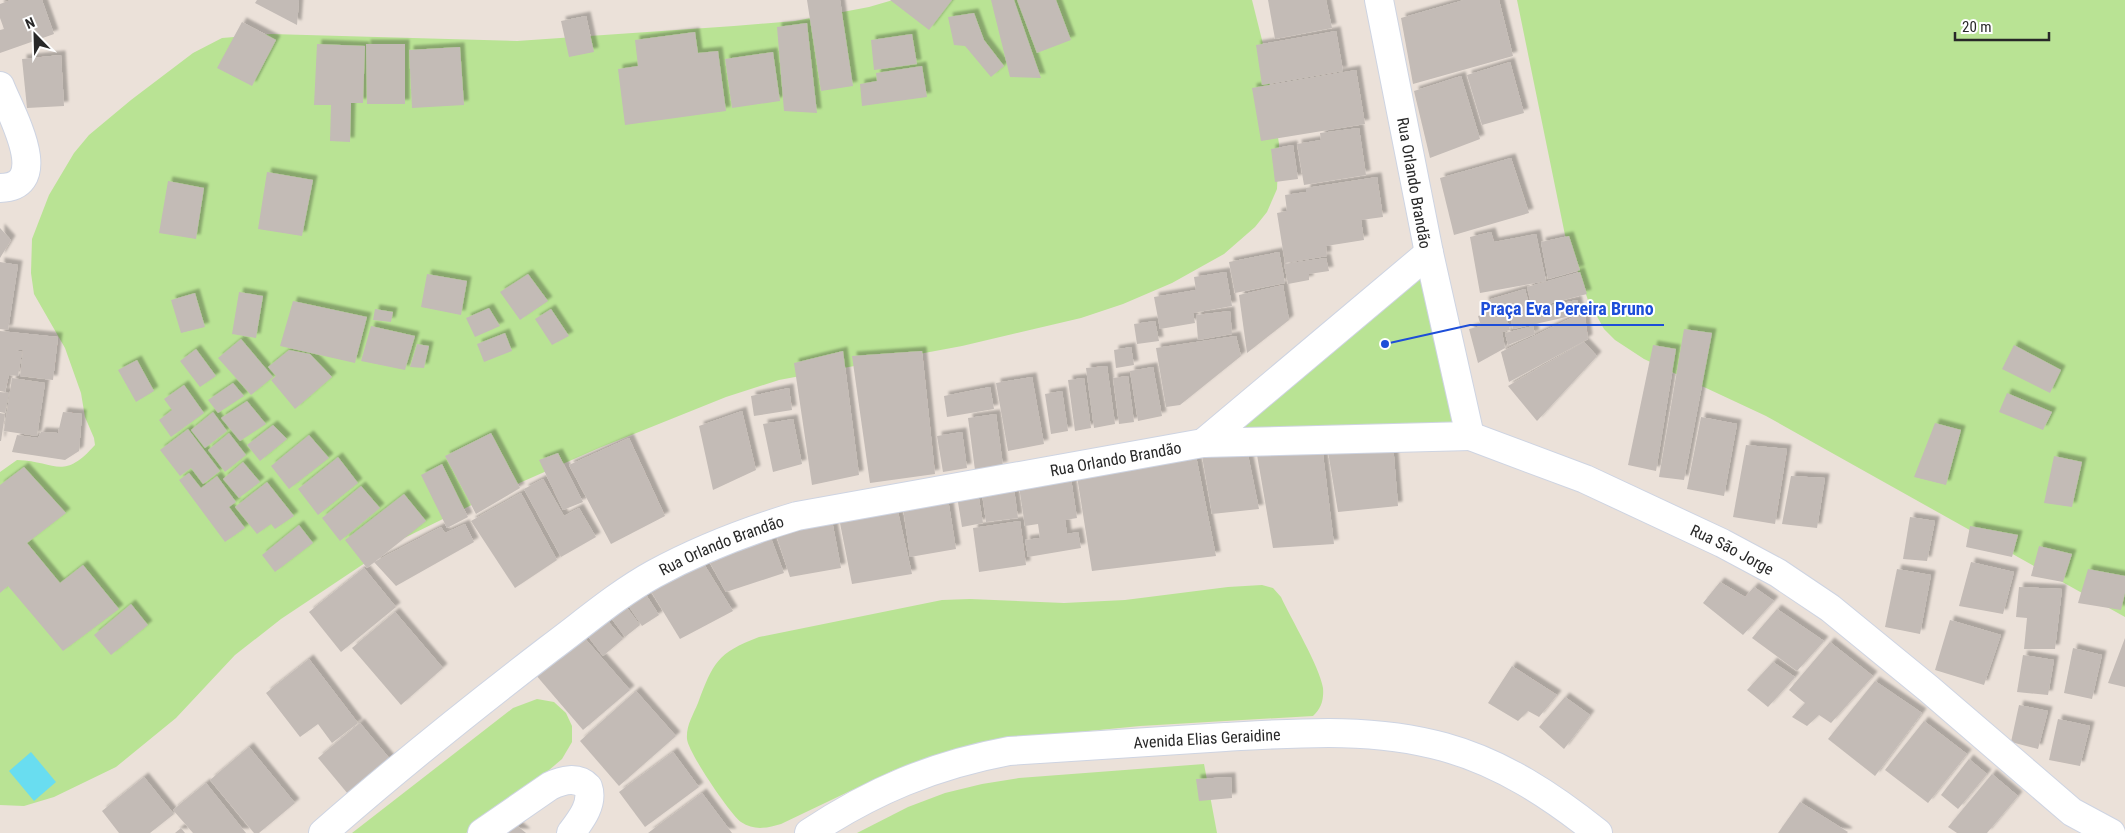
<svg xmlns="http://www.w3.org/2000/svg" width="2125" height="833" font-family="'Roboto Condensed',sans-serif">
  <defs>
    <filter id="shadow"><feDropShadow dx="4.5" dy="-4.5" stdDeviation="1" flood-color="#0004"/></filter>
  </defs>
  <rect width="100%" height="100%" fill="#ebe1d9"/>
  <g fill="#b9e394">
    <path d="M893 0H1252L1265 52 1279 144 1277 189 1267 212 1255 227 1224 254 1172 283 1123 304 1081 318 962 346 779 380 726 397 599 448 490 496 398 541 281 619 235 655 176 718 116 767 54 797 24 806 0 805V472L17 460C56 461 62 482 95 445L94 438 85 417 81 393 65 348 34 294 31 273 32 239 49 195 74 153 89 135 131 100 193 53 222 38 271 34 517 41 734 26 795 21 869 7Z"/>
    <path d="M1517 0H2125V617L1766 416 1644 359 1615 340 1604 329 1588 300 1565 235Z"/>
    <path d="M1429 253 1470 436 1203 443Z"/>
    <path d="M1262 585 1273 588 1281 597C1291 619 1320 667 1323 688 1324 700 1321 709 1313 716L1140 726 1017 738 966 747 894 770 781 824C768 828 754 831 741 822 730 814 688 752 687 739 686 726 693 715 698 703 713 663 717 653 759 637L942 600 970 599 1064 603 1125 600 1228 587Z"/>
    <path d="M537 699 554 702 566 713 572 726V742L562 759 521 794 466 833H352L513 708Z"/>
    <path d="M1204 764 1217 833H857L908 807 945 793 982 784 1019 778Z"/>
  </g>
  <path fill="#69ddf0" d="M31 752 56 782 34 801 9 771Z"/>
  <g fill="#c3bbb6" filter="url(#shadow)">
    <path d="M11 0H42L54 34 0 53V30L4 29 0 18V4Z"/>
    <path d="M257 0H299L297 25 255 3Z"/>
    <path d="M807 0H840L853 86 821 91Z"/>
    <path d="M890 0H952L929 30Z"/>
    <path d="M991 0H1014L1041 78 1010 77Z"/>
    <path d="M1017 0H1056L1071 40 1037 53Z"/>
    <path d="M1268 0H1326L1332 28 1275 39Z"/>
    <path d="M1464 0H1499L1513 56 1413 84 1401 18Z"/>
    <path d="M974 13 984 40 1004 66 991 77 965 46 954 45 948 17Z"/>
    <path d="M586 16 594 52 569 57 561 21Z"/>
    <path d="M242 22 276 40 252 86 217 68Z"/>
    <path d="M807 23 817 113 784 111 777 27Z"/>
    <path d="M1336 31 1343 71 1262 85 1256 45Z"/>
    <path d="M695 32 698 53 718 51 726 111 625 125 618 69 638 66 635 40Z"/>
    <path d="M912 34 917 64 874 70 871 40Z"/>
    <path d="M317 44 365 46 363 103H351L350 142 330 141 331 105H314Z"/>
    <path d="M366 44H405V104H367Z"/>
    <path d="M460 47 464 105 412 108 409 50Z"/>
    <path d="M773 52 780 101 732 108 725 59Z"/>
    <path d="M61 55 64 106 27 108 22 59Z"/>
    <path d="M1510 62 1524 113 1482 125 1467 75Z"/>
    <path d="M922 66 927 97 862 106 860 84 877 81 876 73Z"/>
    <path d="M1356 70 1365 124 1261 141 1252 88Z"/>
    <path d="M1461 76 1480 139 1430 158 1414 91Z"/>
    <path d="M1359 128 1366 175 1304 185 1297 144 1321 140 1320 133Z"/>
    <path d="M1293 145 1298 179 1275 182 1271 149Z"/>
    <path d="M1511 158 1529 213 1454 235 1440 178Z"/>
    <path d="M267 172 313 180 302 236 258 229Z"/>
    <path d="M1377 177 1383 217 1361 220 1364 240 1326 246 1327 256 1285 263 1277 213 1287 211 1285 195 1306 192V188Z"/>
    <path d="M168 181 204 188 196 239 159 233Z"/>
    <path d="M0 228 11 240 0 258Z"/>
    <path d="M1491 232 1494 242 1536 234 1546 281 1480 293 1470 237Z"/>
    <path d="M1569 236 1580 270 1548 279 1541 242Z"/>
    <path d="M1279 252 1285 283 1235 293 1229 262Z"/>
    <path d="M1326 258 1329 271 1309 274V280L1288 284 1284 264Z"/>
    <path d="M0 262 18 265 8 330 0 329Z"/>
    <path d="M1226 272 1232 306 1193 313 1195 323 1160 329 1154 297 1196 290 1194 277Z"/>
    <path d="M1580 272 1587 294 1532 308 1527 287Z"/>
    <path d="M427 274 467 281 461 315 421 307Z"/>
    <path d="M528 274 548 301 520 320 500 292Z"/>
    <path d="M1283 285 1289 320 1247 353 1239 295Z"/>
    <path d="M1525 289 1530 308 1514 313 1577 300 1580 314 1513 329 1510 314 1506 316 1510 330 1502 332 1505 348 1478 363 1469 329 1481 326 1478 316 1487 313 1484 301Z"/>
    <path d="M239 292 263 296 256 338 232 334Z"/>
    <path d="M195 293 205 327 181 333 171 300Z"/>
    <path d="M293 301 367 317 355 363 280 346Z"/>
    <path d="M489 308 500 326 475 337 466 318Z"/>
    <path d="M375 309 393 312 391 322 373 320Z"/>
    <path d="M551 309 569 336 552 345 535 319Z"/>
    <path d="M1230 311 1232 334 1198 340 1196 315Z"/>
    <path d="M1585 316 1588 339 1509 382 1501 352 1571 318Z"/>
    <path d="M1155 321 1159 341 1137 344 1134 324Z"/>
    <path d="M371 326 415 336 405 370 361 361Z"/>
    <path d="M1533 326 1535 334 1508 345 1505 333Z"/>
    <path d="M1684 329 1712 333 1684 480 1659 477Z"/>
    <path d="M0 331 58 337 53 380 20 376 23 350H15L22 352 18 376 9 375 5 392 0 391Z"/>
    <path d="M505 333 512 351 484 362 477 344Z"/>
    <path d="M1236 336 1241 356 1180 405 1166 407 1156 348Z"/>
    <path d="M241 339 273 377 251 395 218 358Z"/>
    <path d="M1584 342 1597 356 1537 421 1508 386Z"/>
    <path d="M417 344 429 346 424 368 410 367Z"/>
    <path d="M1653 345 1676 349 1656 471 1628 465Z"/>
    <path d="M2014 345 2061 370 2050 393 2002 369Z"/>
    <path d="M1131 347 1134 365 1116 368 1114 350Z"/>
    <path d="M196 349 216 376 200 387 180 361Z"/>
    <path d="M289 350 310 354 332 377 295 409 271 380 276 376 268 367Z"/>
    <path d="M843 351 859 475 812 485 794 363Z"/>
    <path d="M922 351 935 474 870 483 852 356Z"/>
    <path d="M137 360 154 391 136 402 118 370Z"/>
    <path d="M1107 366 1115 424 1094 428 1086 368Z"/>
    <path d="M1153 367 1162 416 1138 421 1130 371Z"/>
    <path d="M1128 376 1134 422 1119 424 1113 378Z"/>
    <path d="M1032 377 1044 444 1008 451 996 383Z"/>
    <path d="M12 378 45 383 37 436 4 431Z"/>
    <path d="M1084 378 1091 428 1075 431 1068 380Z"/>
    <path d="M233 383 244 396 218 413 208 400Z"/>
    <path d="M184 385 204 413 171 437 159 420 172 410 164 399Z"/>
    <path d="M990 387 994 409 947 417 944 396Z"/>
    <path d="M789 388 792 410 754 416 751 396Z"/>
    <path d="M1062 391 1068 431 1051 434 1045 394Z"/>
    <path d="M0 392 9 393 5 413 0 412Z"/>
    <path d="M2007 393 2052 412 2043 430 1999 412Z"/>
    <path d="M247 401 266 424 240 441 221 418Z"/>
    <path d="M742 411 756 470 713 490 699 426Z"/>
    <path d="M63 412 82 414 79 451 65 460 12 452 17 435 38 438 41 432 58 433Z"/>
    <path d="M213 412 227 431 205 448 191 430Z"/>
    <path d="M0 413 5 414 1 441H0Z"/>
    <path d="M996 414 1003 466 975 470 968 418Z"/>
    <path d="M1701 417 1737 424 1724 496 1687 489Z"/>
    <path d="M793 419 802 464 773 472 763 424Z"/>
    <path d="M1935 423 1961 430 1946 485 1914 477Z"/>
    <path d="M273 425 287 439 260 461 247 445Z"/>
    <path d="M188 429 220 471 203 484 191 468 180 476 160 450Z"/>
    <path d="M962 432 967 468 943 472 937 436Z"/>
    <path d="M229 433 246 455 225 472 208 450Z"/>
    <path d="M491 433 520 488 476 514 445 456Z"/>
    <path d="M309 435 329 458 289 489 271 466Z"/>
    <path d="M629 438 665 516 611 544 569 465Z"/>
    <path d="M1393 444 1398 506 1338 512 1327 446Z"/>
    <path d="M1746 445 1787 449 1775 524 1733 517Z"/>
    <path d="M1322 446 1334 544 1273 548 1256 449Z"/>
    <path d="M1247 450 1259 509 1212 514 1202 456Z"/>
    <path d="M1195 451 1216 556 1092 571 1076 470Z"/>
    <path d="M558 453 583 502 563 510 539 460Z"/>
    <path d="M2054 456 2082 462 2072 507 2044 503Z"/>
    <path d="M338 457 358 483 318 515 298 489Z"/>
    <path d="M243 462 260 482 239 498 223 479Z"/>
    <path d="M442 464 468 517 447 528 421 475Z"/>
    <path d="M24 467 66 513 27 543 60 583 83 565 119 609 63 651 8 586 0 593V485Z"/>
    <path d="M1070 472 1077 518 1065 520 1067 534 1078 532 1081 548 1028 557 1025 540 1040 538 1038 524 1025 526 1018 480Z"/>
    <path d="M189 473 201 488 217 476 236 502 229 507 245 528 225 542 179 480Z"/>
    <path d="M1791 476 1825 478 1817 528 1782 524Z"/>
    <path d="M543 479 564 516 579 508 596 537 561 557 524 489Z"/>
    <path d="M267 482 294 516 275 529 271 524 257 534 235 507Z"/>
    <path d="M1013 482 1018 518 986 522 981 486Z"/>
    <path d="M361 486 380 508 340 541 322 518Z"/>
    <path d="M977 487 983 523 962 527 956 490Z"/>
    <path d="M521 493 557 560 515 588 471 521Z"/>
    <path d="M947 493 956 549 910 557 902 501Z"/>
    <path d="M404 494 426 521 367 568 345 540Z"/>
    <path d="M896 503 912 574 852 584 838 513Z"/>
    <path d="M831 515 841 568 790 577 774 529Z"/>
    <path d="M1910 517 1935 521 1927 561 1903 559Z"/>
    <path d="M1020 521 1026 565 979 572 973 528Z"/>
    <path d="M465 524 474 542 396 586 374 562 441 527 445 533Z"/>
    <path d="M299 525 313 543 275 572 262 555Z"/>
    <path d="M1970 526 2018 535 2012 557 1966 547Z"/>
    <path d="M768 530 784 573 726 592 705 554Z"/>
    <path d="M2039 546 2072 554 2063 582 2031 576Z"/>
    <path d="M699 556 733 611 680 639 647 585Z"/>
    <path d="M1971 562 2014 572 2003 614 1959 606Z"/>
    <path d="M364 568 396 607 341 652 309 612Z"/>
    <path d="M1897 569 1931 575 1920 634 1885 627Z"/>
    <path d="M2088 569 2125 576V593L2121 610 2078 603Z"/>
    <path d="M1720 582 1745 597 1754 587 1774 601 1743 635 1703 603Z"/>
    <path d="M641 587 659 615 642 626 624 599Z"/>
    <path d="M2019 587 2062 589 2055 649H2024L2027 618 2016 617Z"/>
    <path d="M621 600 640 625 625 637 606 611Z"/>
    <path d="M131 604 148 625 111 655 94 635Z"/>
    <path d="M1777 609 1824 641 1797 671 1752 638Z"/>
    <path d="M395 612 443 668 401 705 352 648Z"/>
    <path d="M602 614 623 639 603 656 583 630Z"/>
    <path d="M1950 620 2001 635 1984 685 1935 670Z"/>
    <path d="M581 634 630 690 583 730 535 674Z"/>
    <path d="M2125 638V687L2108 683Z"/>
    <path d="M1830 642 1873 676 1831 723 1819 715 1807 726 1792 717 1805 703 1789 690Z"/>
    <path d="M2073 648 2102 655 2092 699 2064 693Z"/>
    <path d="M2023 655 2054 660 2048 695 2017 692Z"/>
    <path d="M309 659 358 723 332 743 318 724 300 737 266 693Z"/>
    <path d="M1773 662 1795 677 1768 707 1747 690Z"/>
    <path d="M1512 666 1557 695 1539 717 1528 711 1518 721 1488 703Z"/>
    <path d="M1875 681 1922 713 1875 776 1828 739Z"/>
    <path d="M636 691 676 736 619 786 580 741Z"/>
    <path d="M1565 697 1590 715 1564 749 1539 727Z"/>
    <path d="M2019 705 2048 711 2038 749 2011 742Z"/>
    <path d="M2058 719 2090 726 2080 766 2049 760Z"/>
    <path d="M1924 721 1967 754 1928 803 1885 770Z"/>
    <path d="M360 723 395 765 353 800 318 758Z"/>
    <path d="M249 747 295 803 259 833H254L210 780Z"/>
    <path d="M673 752 699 787 645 827 619 792Z"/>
    <path d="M1969 759 1987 774 1958 809 1941 795Z"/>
    <path d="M1992 774 2018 796 1987 833H1957L1948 827Z"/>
    <path d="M144 777 174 814 150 833H119L102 811Z"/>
    <path d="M1231 777 1232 798 1199 801 1196 779Z"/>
    <path d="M206 783 246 833H193L173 810Z"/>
    <path d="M702 793 732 833H648Z"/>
    <path d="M1800 802 1848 832 1847 833H1778Z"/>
    <path d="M515 824 526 833H503Z"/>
    <path d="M181 828 185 833H175Z"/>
  </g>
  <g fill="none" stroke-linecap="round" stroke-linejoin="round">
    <g stroke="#ced4e2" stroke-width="30">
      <g id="minor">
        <path d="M0 86C10 112 54 187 0 188"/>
        <path id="s1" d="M1470 436 1585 479 1722 543 1778 573 1830 608 1929 689 2072 812 2111 833"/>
        <path d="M482 833 550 786C562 780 578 776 588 787 594 804 580 821 571 833"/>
        <path id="s2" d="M809 833C872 791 934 765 1009 751 1081 746 1153 741 1225 737 1298 733 1372 727 1444 747 1502 763 1552 796 1598 833"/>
      </g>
    </g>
    <g stroke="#ced4e2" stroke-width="30">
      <g id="tertiary">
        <path d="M1203 443 1429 253"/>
        <path id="s3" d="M323 833C396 769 472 708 549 649 583 624 616 595 654 574 700 549 747 531 797 516L1203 443 1470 436 1429 253 1379 0"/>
      </g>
    </g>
    <use href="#minor" stroke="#fff" stroke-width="28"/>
    <use href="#tertiary" stroke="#fff" stroke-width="28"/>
  </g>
  <g text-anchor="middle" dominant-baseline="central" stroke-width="4" stroke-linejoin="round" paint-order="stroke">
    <g font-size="16" fill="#282828" stroke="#fff">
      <text transform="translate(1414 183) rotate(80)">Rua Orlando Brandão</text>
      <text stroke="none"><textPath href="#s3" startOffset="899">Rua Orlando Brandão</textPath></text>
      <text stroke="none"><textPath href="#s3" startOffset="494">Rua Orlando Brandão</textPath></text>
      <text stroke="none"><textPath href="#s1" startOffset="286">Rua São Jorge</textPath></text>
      <text stroke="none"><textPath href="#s2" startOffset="416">Avenida Elias Geraidine</textPath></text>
    </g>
  </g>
  <path fill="none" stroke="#1d4ed8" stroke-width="2" d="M1385 344L1470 325H1664"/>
  <circle fill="#1d4ed8" stroke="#fff" stroke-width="2" cx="1385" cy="344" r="5"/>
  <g font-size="18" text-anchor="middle" font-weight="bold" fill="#1d4ed8" stroke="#fff" stroke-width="4" stroke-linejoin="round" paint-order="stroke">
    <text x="1567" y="315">Praça Eva Pereira Bruno</text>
  </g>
  <g transform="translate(35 35) rotate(337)" stroke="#ffffff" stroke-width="4" paint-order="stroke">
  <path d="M0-4L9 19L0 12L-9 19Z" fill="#282828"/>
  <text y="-8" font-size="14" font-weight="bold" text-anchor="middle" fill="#282828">N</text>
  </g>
  <path d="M1955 32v8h94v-8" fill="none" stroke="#282828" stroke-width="2.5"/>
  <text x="1962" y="32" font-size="15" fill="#282828" stroke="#ffffff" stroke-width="4" paint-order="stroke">20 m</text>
</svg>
